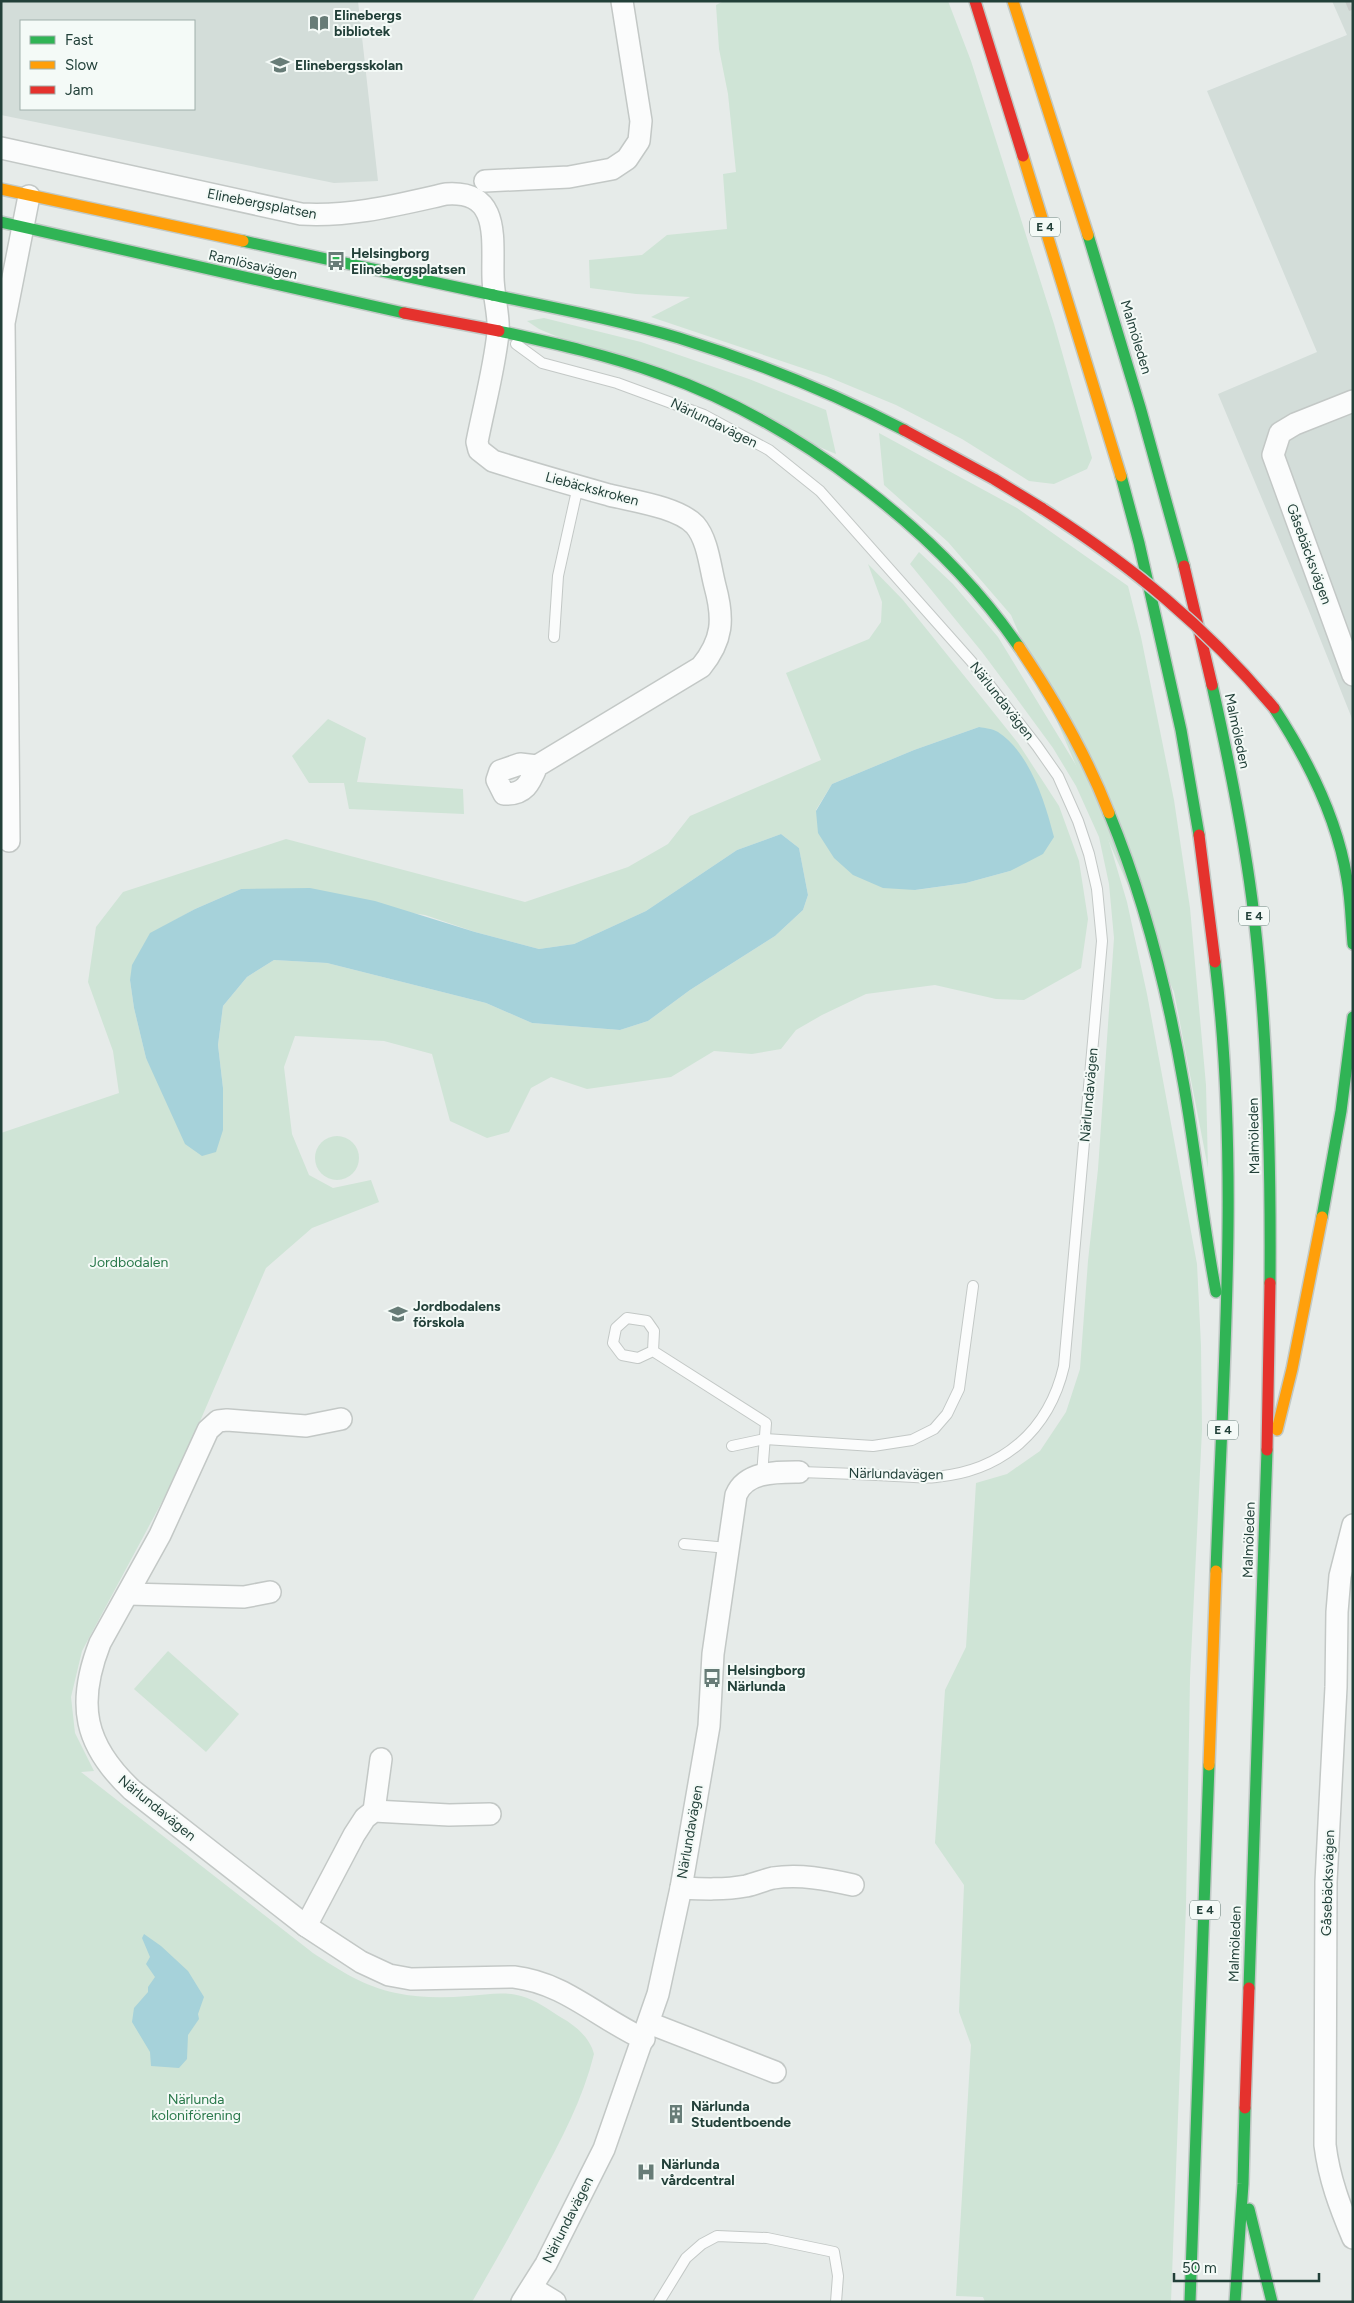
<svg xmlns="http://www.w3.org/2000/svg" width="1354" height="2303" font-family="Figtree,sans-serif">
  <rect width="100%" height="100%" fill="#e6ebe9"/>
  <g fill="#d3ddd9" fill-rule="evenodd">
    <path d="M1 1H358L378 181 334 183 1 115ZM21 21H194V109H21Z"/>
    <path d="M1332 1H1353V721L1309 611 1218 394 1317 352 1207 91 1347 35Z"/>
  </g>
  <g fill="#cfe4d6" fill-rule="evenodd">
    <path d="M724 1H948L971 61 1054 324 1092 458 1087 469 1054 484 1029 481 962 439 896 405 826 376 651 317 690 297 636 294 590 288 589 260 642 255 667 235 727 229 723 174 736 172 728 94 719 49 716 5Z"/>
    <path d="M544 318 641 342 749 379 826 410 836 454 539 329 527 321Z"/>
    <path d="M879 433 1017 508 1128 586 1141 637 1174 800 1190 908 1206 1085 1208 1168 1174 992 1011 615 948 542 884 485Z"/>
    <path d="M919 552 953 584 998 637 1079 770 1107 835 1127 902 1147 994 1197 1264 1201 1345 1202 1430 1190 1678 1186 1906 1171 2302H985L983 2297 956 2296 971 2045 959 2012 964 1885 935 1843 945 1690 966 1647 976 1483 1007 1474 1040 1451 1066 1412 1080 1369 1088 1261 1098 1169 1114 938 1109 884 1099 837 1076 786 1053 748 1020 703 982 652 910 564Z"/>
    <path d="M868 564 903 600 970 683 1018 743 1059 806 1079 861 1088 919 1081 968 1024 1000 996 999 935 985 866 994 822 1015 796 1030 781 1049 752 1054 714 1051 671 1077 587 1089 551 1077 531 1088 509 1132 487 1138 450 1121 432 1054 384 1041 295 1036 284 1067 292 1134 309 1175 333 1188 371 1180 379 1202 312 1228 266 1268 179 1470 82 1651 71 1697 75 1733 94 1771 81 1772 313 1953C339 1970 365 1987 396 1993 419 1998 444 1998 468 1996 486 1995 504 1991 521 1996 536 2000 549 2010 562 2018 576 2026 590 2038 594 2054 583 2099 561 2140 539 2181 518 2222 495 2262 472 2302H1V1133L119 1093 113 1051 88 982 96 927 123 892 286 839 525 902 628 867 668 844 690 816 821 760 786 673 869 639 881 622 882 602ZM979 727 1010 871 966 883 916 890 816 810 832 784 914 750ZM781 834 799 848 808 895 803 910 775 936 690 990 648 1021 620 1030 532 1023 486 1003 327 963 274 960 247 977 223 1006 218 1045 223 1088V1130L157 1079 146 1058 134 1008 130 980 150 934 195 909 241 889 425 915 475 932 539 949 574 944 646 911 737 850Z"/>
    <path d="M328 719 366 738 357 782 463 789 464 814 349 809 344 783H309L292 756Z"/>
    <circle cx="337" cy="1158" r="22"/>
    <path d="M168 1651 239 1714 206 1752 134 1689Z"/>
  </g>
  <g fill="#a6d2da">
    <path d="M979 727C985 728 993 729 998 732 1030 753 1045 802 1054 837L1043 854 1010 871 966 883 915 890 883 888 853 875 834 858 818 833 816 811 832 784 914 750Z"/>
    <path d="M781 834 799 848 808 895 803 910 775 936 690 990 648 1021 620 1030 532 1023 486 1003 327 963 274 960 247 977 223 1006 218 1045 223 1088V1130L216 1152 202 1156 185 1144 146 1058 134 1008 130 980 132 965 150 933 195 909 241 889 310 888 375 901 475 932 539 949 574 944 646 911 737 850Z"/>
    <path d="M144 1934 161 1946 188 1971 204 1997 198 2014 199 2019 188 2035 187 2059 179 2068 151 2066 150 2052 132 2022 134 2008 148 1992V1987L155 1977 146 1964 150 1957 142 1938Z"/>
  </g>
  <g fill="none" stroke-linecap="round" stroke-linejoin="round">
    <g stroke="#c3c8c6" stroke-width="12">
      <g id="lane">
        <path d="M516 344 542 363 617 383 704 415 769 450 820 491 971 661 1037 746 1058 776 1078 821 1089 854 1097 889 1102 941 1064 1366C1049 1431 1002 1471 936 1477 922 1479 908 1476 894 1476 863 1474 831 1473 799 1472"/>
        <path d="M554 637 558 576 578 486"/>
        <path d="M653 1351 638 1358 622 1355 613 1343 616 1328 627 1318 647 1321 654 1331 653 1351 766 1423 762 1475"/>
        <path d="M732 1446 765 1439 873 1446 912 1440 934 1429 947 1414 959 1389 973 1286"/>
        <path d="M684 1544 728 1548"/>
        <path d="M659 2302 686 2258 702 2244 717 2236 767 2238 834 2252 838 2276 836 2302"/>
      </g>
    </g>
    <g stroke="#c3c8c6" stroke-width="24">
      <g id="street">
        <path d="M1 148 301 214C351 217 397 205 446 194 501 190 492 239 493 277 493 294 500 319 498 333 494 370 484 406 477 442L479 450 493 461C531 473 570 484 609 495 633 501 678 507 695 525 708 540 710 567 715 586 724 619 723 640 701 667L537 766C530 783 525 795 504 794L497 780 500 771 520 764 537 766"/>
        <path d="M485 181 569 177 612 169 627 159 639 141 641 121 622 1"/>
        <path d="M1353 401 1295 424 1280 433 1273 455 1353 675"/>
        <path d="M9 841 4 323 29 196"/>
        <path d="M341 1419 306 1426 227 1420 218 1421 208 1430 160 1535 100 1643C76 1704 84 1745 132 1790L306 1926 361 1962 389 1975 411 1979 514 1977C565 1983 598 2018 644 2039"/>
        <path d="M1353 1525 1340 1576 1337 1612 1336 1687 1326 1882 1325 2145C1329 2178 1340 2207 1353 2238"/>
        <path d="M128 1594 244 1597 270 1592"/>
        <path d="M374 1811 381 1759"/>
        <path d="M681 1888C703 1889 724 1890 746 1886 755 1884 764 1880 773 1878 800 1874 826 1879 853 1885"/>
        <path d="M306 1926 354 1835 365 1818 374 1811 449 1815 490 1814"/>
        <path d="M649 2023 775 2072"/>
        <path d="M532 2288 555 2302"/>
        <path d="M522 2302 546 2264 604 2149 658 1994 681 1888 709 1726 713 1654 736 1495C746 1471 777 1472 799 1472"/>
      </g>
    </g>
    <g stroke="#c1c9c6" stroke-width="14">
      <g id="fast">
        <path d="M1 222 404 313"/>
        <path d="M1088 235 1140 407 1184 566"/>
        <path d="M243 241 493 295"/>
        <path d="M493 295C555 308 618 320 679 338 756 362 833 393 904 430"/>
        <path d="M499 331C553 343 608 355 660 374 795 422 938 529 1019 647"/>
        <path d="M1121 476 1139 543 1181 730 1199 835"/>
        <path d="M1212 685C1229 761 1245 838 1254 916 1268 1038 1271 1161 1270 1283"/>
        <path d="M1274 708C1308 760 1337 817 1347 879 1351 901 1351 922 1353 944"/>
        <path d="M1109 813C1145 900 1168 993 1184 1086 1196 1155 1203 1224 1216 1292"/>
        <path d="M1215 962C1240 1164 1223 1368 1216 1571"/>
        <path d="M1322 1217 1341 1111 1353 1017"/>
        <path d="M1249 1988 1267 1450"/>
        <path d="M1249 2209 1272 2302"/>
        <path d="M1190 2302 1209 1765"/>
        <path d="M1235 2302 1243 2184 1245 2108"/>
      </g>
    </g>
    <g stroke="#c1c9c6" stroke-width="14">
      <g id="slow">
        <path d="M1013 1 1088 235"/>
        <path d="M1023 156 1121 476"/>
        <path d="M1 189 243 241"/>
        <path d="M1019 647C1055 700 1086 754 1109 813"/>
        <path d="M1277 1430 1292 1369 1322 1217"/>
        <path d="M1209 1765 1216 1571"/>
      </g>
    </g>
    <g stroke="#c1c9c6" stroke-width="14">
      <g id="jam">
        <path d="M975 1 1023 156"/>
        <path d="M404 313 499 331"/>
        <path d="M904 430 994 479 1043 509"/>
        <path d="M1184 566 1212 685"/>
        <path d="M1199 835 1215 962"/>
        <path d="M1267 1450 1270 1283"/>
        <path d="M1245 2108 1249 1988"/>
      </g>
    </g>
    <use href="#lane" stroke="#fbfcfc" stroke-width="10"/>
    <use href="#street" stroke="#fbfcfc" stroke-width="21"/>
    <use href="#fast" stroke="#30b455" stroke-width="11"/>
    <use href="#slow" stroke="#ff9f0a" stroke-width="11"/>
    <use href="#jam" stroke="#e5322d" stroke-width="11"/>
    <path stroke="#c7ccca" stroke-width="4" stroke-dasharray="10 5" stroke-linecap="butt" d="M1347 1 1353 15"/>
    <g stroke="#c2cac8" stroke-width="14" stroke-linecap="butt">
      <path id="jam-bridge" d="M1043 509C1133 567 1205 626 1274 708"/>
    </g>
    <use href="#jam-bridge" stroke="#e5322d" stroke-width="11"/>
  </g>
  <defs>
    <g id="library-bare" transform="scale(1.5)"><path d="M-6-4Q-3-5.5-.7-3.5V5Q-3 3-6 4ZM6-4Q3-5.5 .7-3.5V5Q3 3 6 4Z" fill="#677c77" stroke="#f4faf7" stroke-width="2.5" paint-order="stroke"/></g>
    <g id="school-bare" transform="scale(1.5)"><path d="M0-5L7-2L0 1L-7-2ZM-4 1L0 2.5L4 1V4Q0 6-4 4Z" fill="#677c77" stroke="#f4faf7" stroke-width="2.5" paint-order="stroke"/></g>
    <g id="bus-bare" transform="scale(1.5)"><path d="M-5-6H5V4H4V6H2V4H-2V6H-4V4H-5ZM-3.5-4V0h7V-4ZM-3.5 1.2v1.5H-2V1.2ZM2 1.2v1.5H3.5V1.2Z" fill="#677c77" stroke="#f4faf7" stroke-width="2.5" paint-order="stroke"/></g>
    <g id="building-bare" transform="scale(1.5)"><path d="M-4-6H4V6H1V3H-1V6H-4ZM-2.5-4.3h1.7v1.8h-1.7ZM.8-4.3h1.7v1.8H.8ZM-2.5-1h1.7V.8h-1.7ZM.8-1h1.7V.8H.8Z" fill="#677c77" stroke="#f4faf7" stroke-width="2.5" paint-order="stroke"/></g>
    <g id="hospital-bare" transform="scale(1.5)"><path d="M-5-5h3v3.5h4V-5h3V5h-3V1.5h-4V5h-3Z" fill="#677c77" stroke="#f4faf7" stroke-width="2.5" paint-order="stroke"/></g>
  </defs>
  <g fill-rule="evenodd">
    <use href="#library-bare" x="319" y="23"/>
    <use href="#school-bare" x="280" y="65"/>
    <use href="#bus-bare" x="336" y="261"/>
    <use href="#school-bare" x="398" y="1314"/>
    <use href="#bus-bare" x="712" y="1678"/>
    <use href="#building-bare" x="676" y="2114"/>
    <use href="#hospital-bare" x="646" y="2172"/>
  </g>
  <g text-anchor="middle" dominant-baseline="central" stroke-width="4" stroke-linejoin="round" paint-order="stroke">
    <g fill="#f4faf7" stroke="#617872" stroke-width="1">
      <rect x="1030" y="217.5" width="30" height="19" rx="4"/>
      <rect x="1239" y="906.5" width="30" height="19" rx="4"/>
      <rect x="1208" y="1420.5" width="30" height="19" rx="4"/>
      <rect x="1190" y="1900.5" width="30" height="19" rx="4"/>
    </g>
    <g font-size="12" font-weight="bold" fill="#224039">
      <text x="1045" y="227">E 4</text>
      <text x="1254" y="916">E 4</text>
      <text x="1223" y="1430">E 4</text>
      <text x="1205" y="1910">E 4</text>
    </g>
    <g font-size="14" font-weight="bold" fill="#224039" stroke="#f4faf7" text-anchor="start">
      <text x="334" y="15">Elinebergs<tspan x="334" dy="16">bibliotek</tspan></text>
      <text x="295" y="65">Elinebergsskolan</text>
      <text x="351" y="253">Helsingborg<tspan x="351" dy="16">Elinebergsplatsen</tspan></text>
      <text x="413" y="1306">Jordbodalens<tspan x="413" dy="16">förskola</tspan></text>
      <text x="727" y="1670">Helsingborg<tspan x="727" dy="16">Närlunda</tspan></text>
      <text x="691" y="2106">Närlunda<tspan x="691" dy="16">Studentboende</tspan></text>
      <text x="661" y="2164">Närlunda<tspan x="661" dy="16">vårdcentral</tspan></text>
    </g>
    <g font-size="14" fill="#224039" stroke="#f4faf7">
      <text transform="translate(262 204) rotate(11)">Elinebergsplatsen</text>
      <text transform="translate(253 265) rotate(13)">Ramlösavägen</text>
      <text transform="translate(1136 337) rotate(73)">Malmöleden</text>
      <text transform="translate(714 423) rotate(26)">Närlundavägen</text>
      <text transform="translate(592 489) rotate(15)">Liebäckskroken</text>
      <text transform="translate(1309 554) rotate(70)">Gåsebäcksvägen</text>
      <text transform="translate(1002 701) rotate(52)">Närlundavägen</text>
      <text transform="translate(1237 731) rotate(78)">Malmöleden</text>
      <text transform="translate(1089 1095) rotate(-85)">Närlundavägen</text>
      <text transform="translate(1254 1136) rotate(-91)">Malmöleden</text>
      <text transform="translate(896 1474) rotate(1)">Närlundavägen</text>
      <text transform="translate(1249 1540) rotate(-88)">Malmöleden</text>
      <text transform="translate(157 1808) rotate(39)">Närlundavägen</text>
      <text transform="translate(690 1832) rotate(-80)">Närlundavägen</text>
      <text transform="translate(1328 1883) rotate(-88)">Gåsebäcksvägen</text>
      <text transform="translate(1235 1944) rotate(-88)">Malmöleden</text>
      <text transform="translate(568 2220) rotate(-63)">Närlundavägen</text>
    </g>
    <g font-size="14" fill="#2a794b" stroke="#f4faf7">
      <text x="129" y="1262">Jordbodalen</text>
      <text x="196" y="2099">Närlunda<tspan x="196" dy="16">koloniförening</tspan></text>
    </g>
  </g>
  <rect width="1354" height="2303" fill="none" stroke="#224039" stroke-width="5"/>
  <rect x="20" y="20" width="175" height="90" fill="#f4faf7" stroke="#a0b0ab"/>
  <rect x="30" y="36" width="25" height="8" fill="#30b455" stroke="#a0b0ab"/>
  <text x="65" y="45" font-size="15" fill="#224039">Fast</text>
  <rect x="30" y="61" width="25" height="8" fill="#ff9f0a" stroke="#a0b0ab"/>
  <text x="65" y="70" font-size="15" fill="#224039">Slow</text>
  <rect x="30" y="86" width="25" height="8" fill="#e5322d" stroke="#a0b0ab"/>
  <text x="65" y="95" font-size="15" fill="#224039">Jam</text>
  <path d="M1174 2273v8h145v-8" fill="none" stroke="#224039" stroke-width="2.5"/>
  <text x="1182" y="2273" font-size="15" fill="#224039" stroke="#f4faf7" stroke-width="4" paint-order="stroke">50 m</text>
</svg>
